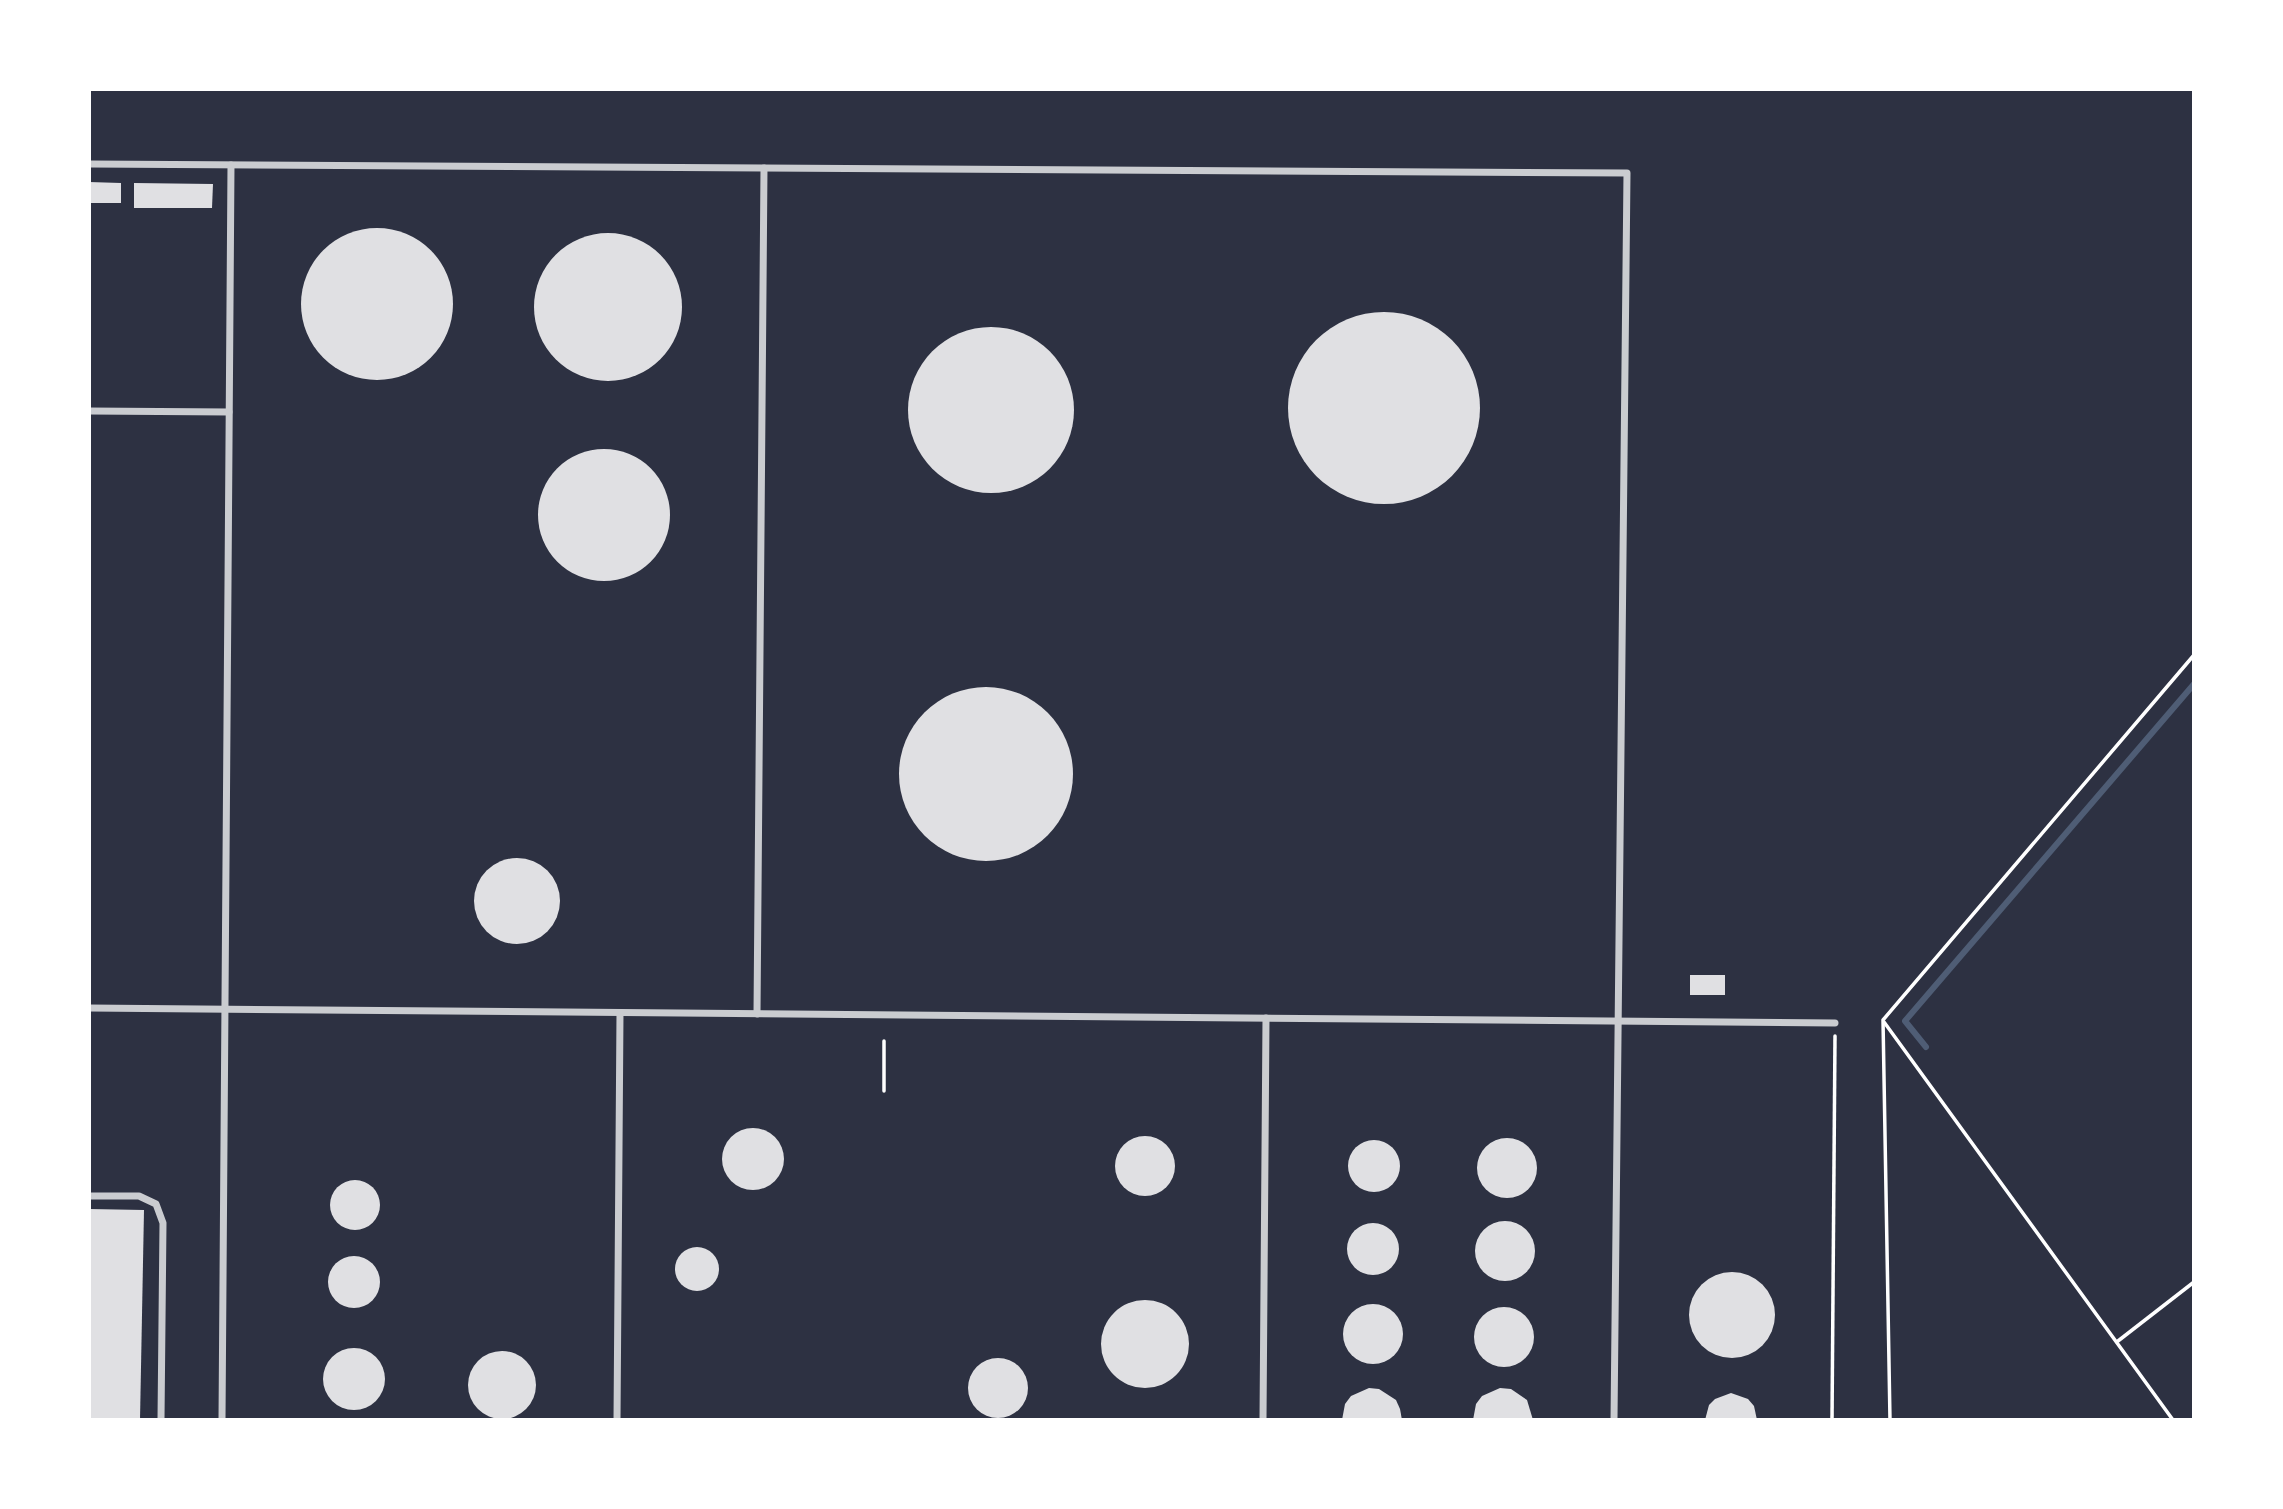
<svg xmlns="http://www.w3.org/2000/svg" width="2283" height="1509" font-family="'Open Sans',sans-serif">
  <rect width="100%" height="100%" fill="#2d3142"/>
  <g fill="none" stroke-linecap="round" stroke-linejoin="round">
    <path stroke="#4f5d75" stroke-width="6" d="M1926 1047 1905 1021 2194 684"/>
  </g>
  <g fill="#e0e0e3">
    <path d="M89 182 121 183V203H89Z"/>
    <path d="M134 183 213 184 212 208H134Z"/>
    <circle cx="377" cy="304" r="76"/>
    <circle cx="608" cy="307" r="74"/>
    <circle cx="1384" cy="408" r="96"/>
    <circle cx="991" cy="410" r="83"/>
    <circle cx="604" cy="515" r="66"/>
    <circle cx="986" cy="774" r="87"/>
    <circle cx="517" cy="901" r="43"/>
    <rect x="1690" y="975" width="35" height="20"/>
    <circle cx="753" cy="1159" r="31"/>
    <circle cx="1145" cy="1166" r="30"/>
    <circle cx="1507" cy="1168" r="30"/>
    <circle cx="1374" cy="1166" r="26"/>
    <circle cx="355" cy="1205" r="25"/>
    <path d="M89 1209 144 1210 140 1420H89Z"/>
    <circle cx="1505" cy="1251" r="30"/>
    <circle cx="1373" cy="1249" r="26"/>
    <circle cx="697" cy="1269" r="22"/>
    <circle cx="354" cy="1282" r="26"/>
    <circle cx="1732" cy="1315" r="43"/>
    <circle cx="1145" cy="1344" r="44"/>
    <circle cx="1373" cy="1334" r="30"/>
    <circle cx="1504" cy="1337" r="30"/>
    <circle cx="354" cy="1379" r="31"/>
    <circle cx="502" cy="1385" r="34"/>
    <circle cx="998" cy="1388" r="30"/>
    <path d="M1369 1388 1379 1389 1396 1400 1400 1409 1402 1420H1342L1345 1404 1351 1396Z"/>
    <path d="M1500 1388 1511 1389 1527 1400 1533 1420H1473L1476 1404 1482 1396Z"/>
    <path d="M1731 1393 1748 1399 1754 1406 1757 1420H1705L1709 1405 1715 1399Z"/>
  </g>
  <g fill="none" stroke-linecap="round" stroke-linejoin="round">
    <g stroke="#fff" stroke-width="3.5">
      <path d="M1884 1022 2173 1420"/>
      <path d="M884 1091V1041"/>
      <path d="M2118 1341 2194 1282"/>
      <path d="M1832 1420 1835 1036"/>
      <path d="M1890 1420 1883 1020 2194 655"/>
    </g>
    <g stroke="#caccd0" stroke-width="7">
      <path d="M89 164 1627 173 1614 1420"/>
      <path d="M89 411 229 412"/>
      <path d="M89 1008 1835 1023"/>
      <path d="M757 1014 764 168"/>
      <path d="M89 1196H139L156 1204 163 1223 161 1420"/>
      <path d="M222 1420 231 165"/>
      <path d="M617 1420 620 1013"/>
      <path d="M1263 1420 1266 1018"/>
    </g>
  </g>
  <rect width="2283" height="1509" fill="none" stroke="#ffffff" stroke-width="182"/>
</svg>
